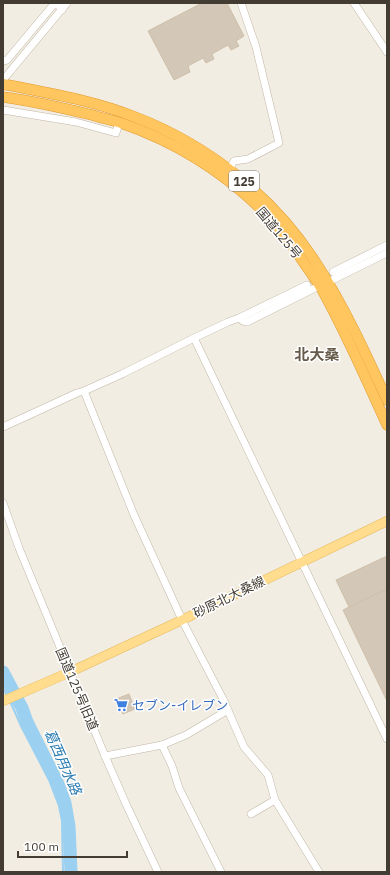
<svg xmlns="http://www.w3.org/2000/svg" width="390" height="875" font-family="'IBM Plex Sans','Noto Sans JP',sans-serif">
  <rect width="100%" height="100%" fill="#f2ede2"/>
  <g fill="none" stroke-linecap="round" stroke-linejoin="round">
    <g stroke="#9bd0f1" stroke-width="2">
      <path d="M3 688 7 696"/>
      <path d="M10 701 21 726 49 780 59 806 62 821 63 872"/>
    </g>
    <path stroke="#9bd0f1" stroke-width="13" d="M3 672 22 708 27 722 58 784 65 803 69 826 71 872"/>
  </g>
  <g fill="#d3c8b7" stroke="#cebfaa">
    <path d="M202 3H227L244 36 236 41 239 46 231 50 228 45 212 54 214 59 206 63 203 58 188 66 190 72 174 80 148 31Z"/>
    <path d="M387 556V589L349 607 336 580Z"/>
    <path d="M387 589V701L343 610Z"/>
    <path d="M129 694 135 709 123 714 116 699Z"/>
  </g>
  <g fill="none" stroke-linecap="round" stroke-linejoin="round">
    <g stroke="#c0b7a8" stroke-width="8">
      <g id="minor">
        <path d="M354 3 387 52"/>
        <path d="M3 61 7 60 54 4 58 5 62 10"/>
        <path d="M3 80 67 3"/>
        <path d="M3 110 76 122 116 133 119 122"/>
        <path d="M229 170 234 161 248 159 279 143 256 47 241 3"/>
        <path d="M333 272 387 245"/>
        <path d="M328 282 387 253"/>
        <path d="M239 318 243 321 247 322 319 286"/>
        <path d="M194 338 387 739"/>
        <path d="M84 391 134 515 184 624 223 699 244 747 268 775 275 800 319 872"/>
        <path d="M3 427 77 393 84 391 122 374 194 338 228 322 239 318 307 285"/>
        <path d="M3 503 19 548 105 756 126 804 158 872"/>
        <path d="M162 745 172 766 179 788 221 872"/>
        <path d="M105 756 162 745 186 735 228 710"/>
        <path d="M251 814 275 800"/>
      </g>
    </g>
    <g stroke="#e6b95c" stroke-width="10">
      <path id="major" d="M3 701 70 672 182 620 387 521"/>
    </g>
    <g stroke="#e19a2d" stroke-width="11">
      <g id="highway">
        <path d="M3 84C47 93 93 100 135 117 208 145 274 197 316 263 344 306 366 354 387 400"/>
        <path d="M3 97C33 101 63 108 92 115 101 118 112 120 121 123 179 143 230 176 272 220 285 234 295 250 306 266 311 273 315 279 320 286 345 330 366 379 387 425"/>
      </g>
    </g>
    <use href="#minor" stroke="#fff" stroke-width="7"/>
    <use href="#major" stroke="#ffdc8e" stroke-width="9"/>
    <use href="#highway" stroke="#ffc660" stroke-width="10"/>
  </g>
  <defs>
    <g id="supermarket-bare" transform="scale(1.08)"><path d="M-6-5.5h2.5l.6 2H6L4.5 2H-2.5L-4.4-4H-6ZM-1.5 3.2a1.3 1.3 0 1 0 .1 0ZM3 3.2a1.3 1.3 0 1 0 .1 0Z" fill="#3f7fe0" stroke="#fff" stroke-width="2.5" paint-order="stroke"/></g>
  </defs>
  <g fill-rule="evenodd">
    <use href="#supermarket-bare" x="121" y="705"/>
  </g>
  <g text-anchor="middle" dominant-baseline="central" stroke-width="3" stroke-linejoin="round" paint-order="stroke">
    <rect fill="#fff" stroke="#7b7670" stroke-width="1" x="229" y="171" width="30" height="20" rx="3"/>
    <g font-size="12" font-weight="bold" fill="#433c33">
      <text x="244" y="181">125</text>
    </g>
    <g font-size="13" fill="#433c33" stroke="#fff">
      <text transform="translate(279 233) rotate(50)">国道125号</text>
      <text transform="translate(229 597) rotate(-26)">砂原北大桑線</text>
      <text transform="translate(77 689) rotate(67)">国道125号旧道</text>
    </g>
    <g font-size="13" fill="#366cbe" stroke="#fff" text-anchor="start">
      <text x="132" y="705">セブン-イレブン</text>
    </g>
    <g font-size="14" font-style="italic" fill="#2a7bb1" stroke="#fff">
      <text transform="translate(63 762) rotate(66)">葛西用水路</text>
    </g>
    <g font-size="15" font-weight="bold" fill="#665a4a" stroke="#fff">
      <text x="317" y="354">北大桑</text>
    </g>
  </g>
  <rect width="390" height="875" fill="none" stroke="#433c33" stroke-width="8"/>
  <path d="M18 851v6h109v-6" fill="none" stroke="#433c33" stroke-width="2"/>
  <text x="24" y="851" font-size="12" fill="#433c33" stroke="#ffffff" stroke-width="3" paint-order="stroke">100 m</text>
</svg>
